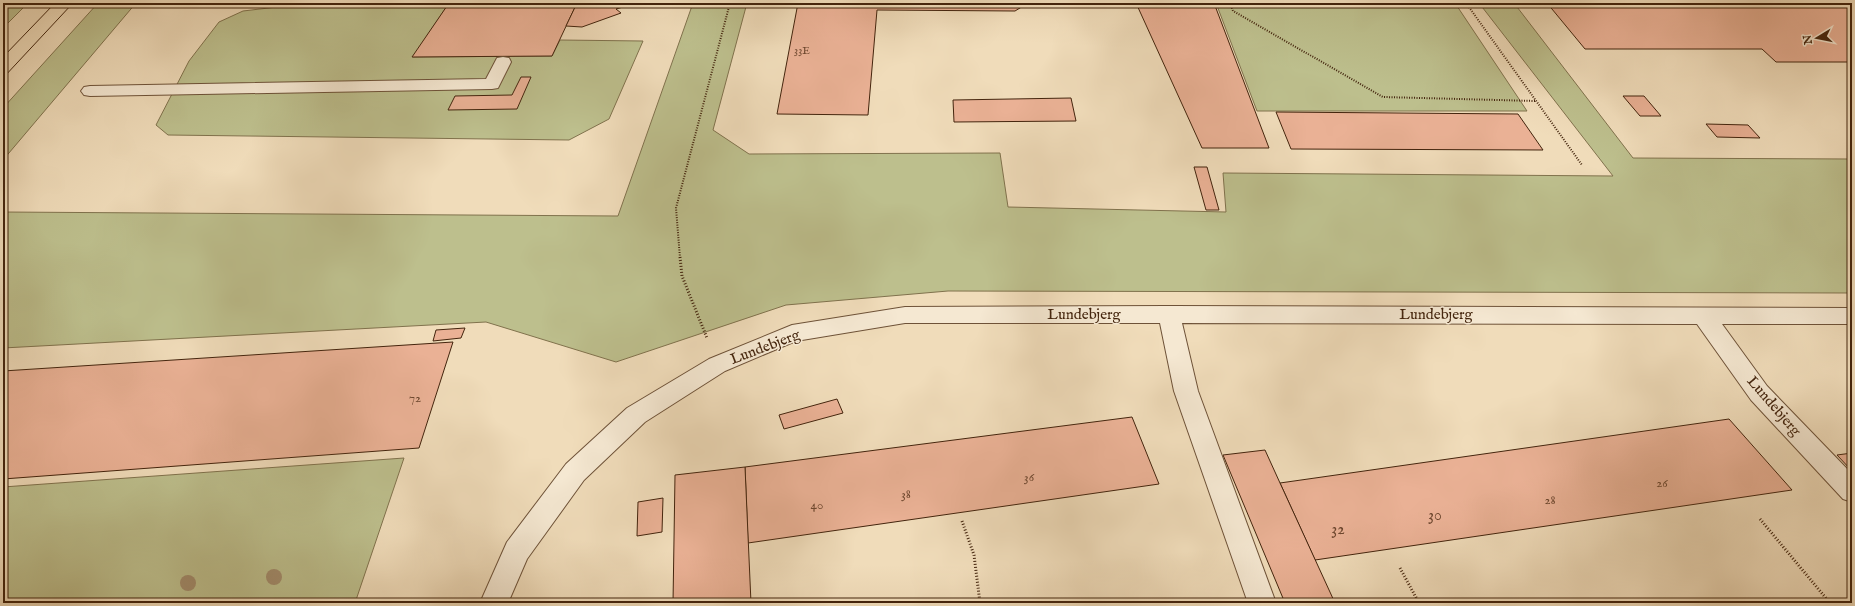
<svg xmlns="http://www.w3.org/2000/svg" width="1855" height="606" font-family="'IM FELL English',serif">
  <rect width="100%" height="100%" fill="#f0dcba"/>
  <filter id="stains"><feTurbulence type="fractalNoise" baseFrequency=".005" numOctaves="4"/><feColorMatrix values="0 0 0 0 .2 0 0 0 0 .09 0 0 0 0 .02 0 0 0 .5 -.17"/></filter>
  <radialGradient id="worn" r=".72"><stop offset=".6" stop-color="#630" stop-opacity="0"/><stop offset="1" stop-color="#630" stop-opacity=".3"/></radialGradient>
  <g fill="#bdbf8d" stroke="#80724d">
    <path d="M4 3H28L3 28V4Z"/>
    <path d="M98 3H136L3 160V108Z"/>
    <path d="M693 3H747L713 130 749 154 1000 153 1008 207 1226 212 1223 173 1613 176 1479 3H1514L1633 158 1852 159V293L948 291 786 305 616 362 486 322 3 348V212L618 216Z"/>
    <path d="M1216 3H1455L1527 111H1257Z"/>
    <path d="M447 6 413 57 552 56 560 40 643 41 609 119 569 140 168 135 156 125 189 61 219 22 243 11 277 7Z"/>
    <path d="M404 458 355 603H3V487Z"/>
  </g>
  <g fill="#eab195" stroke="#43240d">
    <path d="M449 3H577L552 56 412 57Z"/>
    <path d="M577 3H618L623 7 616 9 621 13 582 27 566 26Z"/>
    <path d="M798 3H1028L1015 11 877 10 868 115 777 114Z"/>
    <path d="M1136 3H1214L1269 148H1202Z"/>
    <path d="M1547 3H1852V62H1776L1762 49H1585Z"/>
    <path d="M521 77H531L517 109 448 110 455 96 512 95Z"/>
    <path d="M1623 96H1644L1661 116H1640Z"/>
    <path d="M1071 98 1076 121 954 122 953 100Z"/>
    <path d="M1276 112 1518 114 1543 150 1291 149Z"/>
    <path d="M1706 124 1748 125 1760 138 1717 137Z"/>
    <path d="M1194 167H1207L1219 210H1206Z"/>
    <path d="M465 328 461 338 433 341 436 330Z"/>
    <path d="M453 342 419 448 3 479V371Z"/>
    <path d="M837 399 843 413 784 429 779 415Z"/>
    <path d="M1132 417 1159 484 748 543 745 467Z"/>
    <path d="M1729 419 1792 490 1315 560 1280 483Z"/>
    <path d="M1265 450 1280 483 1335 603H1285L1223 455Z"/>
    <path d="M1852 453V471L1837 455Z"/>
    <path d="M745 467 751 603H673L675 475Z"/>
    <path d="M663 498 662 532 637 536 638 502Z"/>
  </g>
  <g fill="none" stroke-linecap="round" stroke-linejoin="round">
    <g stroke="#6e5238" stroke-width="2">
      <g id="minor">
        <path d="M503 57 509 58 511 62 498 88 492 89 90 96 84 95 81 91 84 87 90 86 486 79 497 58Z"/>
        <path d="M1169 306 1852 308V324H1722L1767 386 1852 474V502L1843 499 1751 400 1697 324 1182 323 1198 391 1276 603H1248L1174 391 1160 323H905L796 341 725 371 645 422 584 480 527 559 508 603H480L507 542 566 464 627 408 709 359 792 325 905 307Z"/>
      </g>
    </g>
    <g stroke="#43240d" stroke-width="2" stroke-dasharray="1 1.5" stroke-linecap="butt">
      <path d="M1230 3 1233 11 1383 97 1536 101"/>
      <path d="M1466 3 1582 165"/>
      <path d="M680 258 676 208 730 3"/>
    </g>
    <g stroke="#43240d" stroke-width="3" stroke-dasharray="1 2" stroke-linecap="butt">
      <path d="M680 257 682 276 707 338"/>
      <path d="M1760 519 1830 603"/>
      <path d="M962 521 974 555 980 603"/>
      <path d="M1400 568 1419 603"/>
    </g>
    <use href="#minor" fill="#f5e8d2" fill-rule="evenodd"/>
    <g stroke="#43240d" stroke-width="1">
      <path d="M3 57 55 3"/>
      <path d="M3 78 73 3"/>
    </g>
  </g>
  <g fill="#a28c6c">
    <circle cx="274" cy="577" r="8"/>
    <circle cx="188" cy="583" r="8"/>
  </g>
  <g text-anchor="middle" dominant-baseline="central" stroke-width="3" stroke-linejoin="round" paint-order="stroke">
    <g font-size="11" fill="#6d472f">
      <text x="802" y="51">33E</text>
    </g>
    <g font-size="13" fill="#6d472f">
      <text x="415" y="398">72</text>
      <text x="1029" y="477">36</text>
      <text x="1662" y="483">26</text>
      <text x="906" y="494">38</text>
      <text x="1550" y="500">28</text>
      <text x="817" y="505">40</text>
    </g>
    <g font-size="15" fill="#43240d" stroke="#f5e8d2">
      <text x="1084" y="314">Lundebjerg</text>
      <text x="1436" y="314">Lundebjerg</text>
      <text transform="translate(765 347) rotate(-21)">Lundebjerg</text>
      <text transform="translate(1774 406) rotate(49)">Lundebjerg</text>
    </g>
    <g font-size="16" fill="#6d472f">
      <text x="1435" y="516">30</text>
      <text x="1338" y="530">32</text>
    </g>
  </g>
  <rect width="1855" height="606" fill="none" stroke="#f0dcba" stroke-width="16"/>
  <rect x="4" y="4" width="1847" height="598" fill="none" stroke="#43240d" stroke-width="2"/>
  <rect x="8" y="8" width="1839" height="590" fill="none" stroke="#43240d"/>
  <g transform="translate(1817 38) rotate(260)" stroke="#f5e8d2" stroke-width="3" paint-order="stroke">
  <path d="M0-3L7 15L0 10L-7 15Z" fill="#43240d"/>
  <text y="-6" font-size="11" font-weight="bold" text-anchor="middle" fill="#43240d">N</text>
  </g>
  <rect width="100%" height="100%" filter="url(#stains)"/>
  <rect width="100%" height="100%" fill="url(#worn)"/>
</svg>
